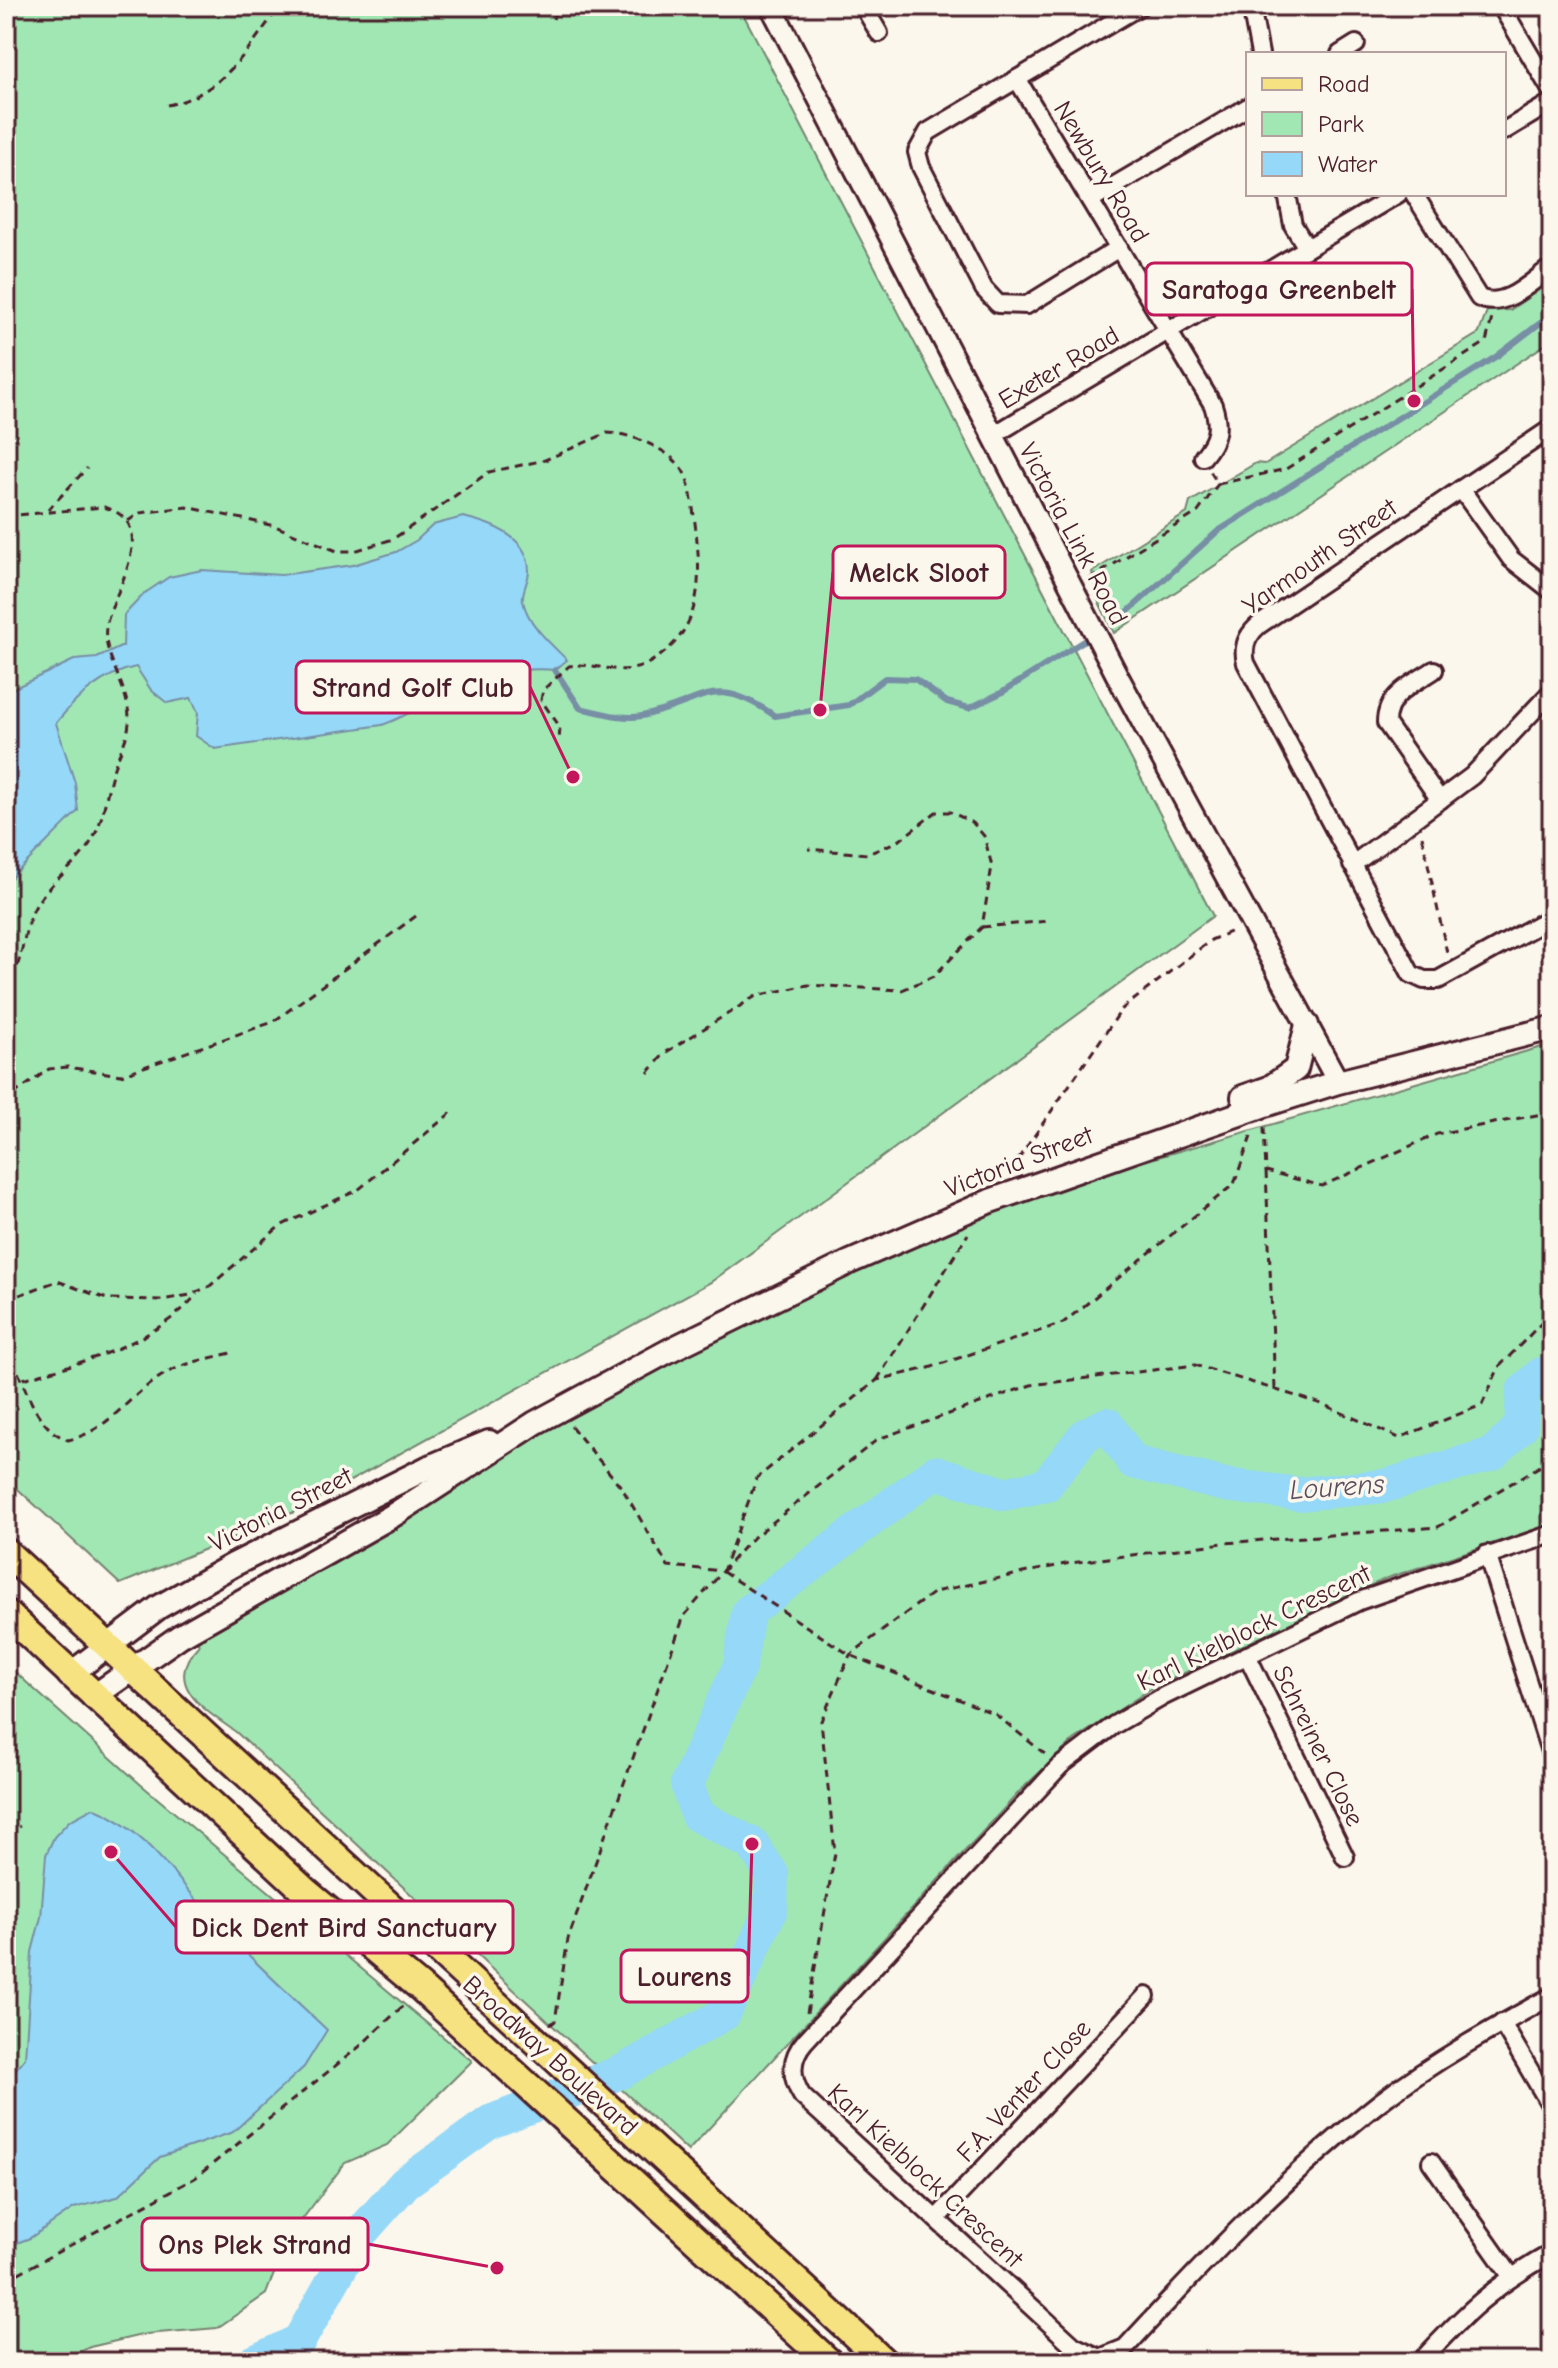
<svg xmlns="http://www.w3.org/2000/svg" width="1558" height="2368" font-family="'Comic Neue',sans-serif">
  <rect width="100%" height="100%" fill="#fbf7ec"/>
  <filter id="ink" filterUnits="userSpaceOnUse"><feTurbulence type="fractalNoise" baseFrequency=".0125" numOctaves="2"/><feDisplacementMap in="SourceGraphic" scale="16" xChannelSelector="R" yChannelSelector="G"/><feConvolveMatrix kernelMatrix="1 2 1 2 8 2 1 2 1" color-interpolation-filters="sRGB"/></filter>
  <g filter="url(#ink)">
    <g fill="#a1e7b4" stroke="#768370" stroke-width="2">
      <path d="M6 6H739L1213 916 711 1282 292 1513 120 1584 6 1478Z"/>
      <path d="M1552 281V340L1114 633 1097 598 1092 572 1187 513 1190 502 1256 463 1265 464 1479 333 1487 311 1510 310Z"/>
      <path d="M1552 1044V1524L1387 1578 1152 1688 1074 1740 1022 1789 688 2151 236 1732C206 1711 160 1684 199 1645L197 1641 329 1565 477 1470 699 1346 929 1238 1078 1180Z"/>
      <path d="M6 1664 139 1783 472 2061 387 2145 345 2163 288 2238 266 2294 217 2328 146 2334 90 2347 57 2362H6Z"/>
    </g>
    <g fill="#95d8f7" stroke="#778ea5" stroke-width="2">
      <path d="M463 517C490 523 529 536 529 571 529 581 521 592 523 601 528 625 551 644 567 660L555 670C517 666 473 678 439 696 420 707 403 718 382 725L215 749 196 736 198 712 191 698 167 703 151 690 136 667C102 674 77 697 56 723L75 783 78 811 6 883V692L74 660 97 658 123 646 124 615 145 593 169 577 202 570 281 575 353 565 396 552 417 540 433 525Z"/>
      <path d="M93 1808C145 1827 180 1884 217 1923 252 1960 290 1995 327 2030L304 2067 233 2132 160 2157 117 2197 74 2208 30 2238 6 2247V2081L25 2058 32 1952 41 1917 46 1855 54 1837 69 1821Z"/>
    </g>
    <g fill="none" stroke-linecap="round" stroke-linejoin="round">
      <g stroke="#778ea5" stroke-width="6">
        <path d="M1114 624 1218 531 1497 356 1552 314"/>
        <path d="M555 670 580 708C599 712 623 720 642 716 705 703 711 672 775 716L849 705 885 678 915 679 947 702 969 708 1001 693 1085 640"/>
      </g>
      <path stroke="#95d8f7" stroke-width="34" d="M254 2362 299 2341 359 2235 405 2183 490 2122 621 2072 724 2014 771 1909 772 1874 752 1844 697 1815 687 1784 740 1665 748 1612 935 1472 1004 1494 1046 1485 1085 1435 1107 1424 1133 1462 1225 1485 1299 1494 1385 1486 1492 1454 1521 1427 1523 1391 1541 1374 1552 1373"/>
      <g stroke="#4a1f2b" stroke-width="22">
        <g id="minor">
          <path d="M863 6 879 33"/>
          <path d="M1251 6 1260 54"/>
          <path d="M1501 6 1552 92"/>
          <path d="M1340 54 1356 44"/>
          <path d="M1017 79 1213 405C1220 427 1218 439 1203 457"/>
          <path d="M1504 131 1552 102"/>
          <path d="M1287 194 1293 225 1307 248"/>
          <path d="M1414 194 1479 298C1506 310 1531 281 1552 267"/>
          <path d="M1090 200 1248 107"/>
          <path d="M1119 248 1027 305 998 304 984 289 921 167 917 152 928 132 1140 6"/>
          <path d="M1552 428 1259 625C1247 635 1242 647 1246 663L1411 974 1424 980H1438L1552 917"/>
          <path d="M992 436 1398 194"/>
          <path d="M1461 489 1511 559 1552 591"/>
          <path d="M1434 670C1413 684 1386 694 1386 723L1440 800"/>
          <path d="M1352 865 1472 776 1552 691"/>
          <path d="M1552 1534 1359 1601 1164 1696 1114 1725 1060 1766 805 2041C790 2058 790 2077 802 2096L1074 2346 1100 2358 1125 2348C1205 2261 1287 2175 1380 2102 1434 2061 1493 2028 1552 1996"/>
          <path d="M1487 1554 1552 1758"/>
          <path d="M1247 1655 1345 1857"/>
          <path d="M1502 2023 1552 2108"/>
          <path d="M1431 2162 1511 2276"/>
          <path d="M936 2219 1146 1996"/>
          <path d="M1420 2362C1464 2314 1494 2285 1552 2253"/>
        </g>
      </g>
      <g stroke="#4a1f2b" stroke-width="26">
        <path id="tertiary" d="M771 6 1118 677 1338 1082"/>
      </g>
      <g stroke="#4a1f2b" stroke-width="28">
        <g id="secondary">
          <path d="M1243 1097 1269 1088 1296 1069 1307 1025"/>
          <path d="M69 1675 159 1607 233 1565 427 1468 489 1442"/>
          <path d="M93 1697 180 1636 392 1516 535 1423 672 1349 850 1262 990 1201 1262 1106 1338 1082 1552 1028"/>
        </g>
      </g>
      <g stroke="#4a1f2b" stroke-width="32">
        <g id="primary">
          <path d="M6 1552 884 2362"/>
          <path d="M6 1613 305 1891 420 1987 829 2362"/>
        </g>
      </g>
      <g stroke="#4a1f2b" stroke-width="3" stroke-dasharray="8 6" stroke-linecap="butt">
        <path d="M553 19 557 6"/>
        <path d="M167 105C223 95 249 47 280 6"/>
        <path d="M1218 484 1286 469 1486 342 1492 318"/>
        <path d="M48 510 87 468"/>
        <path d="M6 516 104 507C164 524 111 593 106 628 102 656 130 686 129 722 128 740 117 756 112 774 104 802 103 830 83 853 69 871 50 883 38 902 21 928 25 964 6 988"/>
        <path d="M128 521 140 513 187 507 275 526 337 551H354L393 539 489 472 545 460 607 433C631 433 669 449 682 469 692 485 692 505 695 523 702 578 704 633 647 664 620 678 595 661 569 666L543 690 541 700 560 727 559 742"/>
        <path d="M1090 579 1198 512 1218 484 1210 471"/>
        <path d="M1422 836 1447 953"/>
        <path d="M982 927 1049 921"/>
        <path d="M648 1073 665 1053 756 996 808 985 902 990 934 976 982 927 992 866 984 836 973 823 951 812H936L900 840 868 854 808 849"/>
        <path d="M6 1107 14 1094 49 1069 67 1067 121 1075 273 1022 420 913"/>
        <path d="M1264 1128 1266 1171 1322 1186 1437 1134 1552 1112"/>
        <path d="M1010 1171 1122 1009 1211 940 1232 931"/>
        <path d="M1266 1171 1275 1389"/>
        <path d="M6 1300 57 1281 107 1299 162 1300 190 1295 210 1286 280 1226 358 1190 453 1111"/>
        <path d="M6 1347C25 1379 31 1426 68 1440 109 1431 126 1398 160 1377 181 1363 207 1359 231 1353"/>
        <path d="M23 1379C83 1362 155 1344 197 1294"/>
        <path d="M877 1380 968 1234"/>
        <path d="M571 1426 622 1488 668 1566 723 1571 757 1478 877 1380 929 1368 1063 1323 1234 1184 1253 1131"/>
        <path d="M723 1572 850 1655 995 1714 1045 1754"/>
        <path d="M6 1833 20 1826"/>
        <path d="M807 2013 835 1853 821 1721 850 1655 934 1592 1070 1563 1224 1543 1438 1527 1552 1459"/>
        <path d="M550 2025 555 2021 568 1939 684 1616 749 1541 878 1439 1031 1385 1195 1365 1322 1404 1399 1438 1482 1405 1499 1367 1552 1312"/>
        <path d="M6 2280 195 2178 359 2047 405 2004"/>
      </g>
      <use href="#minor" stroke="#fbf7ec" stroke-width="16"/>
      <use href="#tertiary" stroke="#fbf7ec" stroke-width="20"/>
      <use href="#secondary" stroke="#fbf7ec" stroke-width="22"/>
      <use href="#primary" stroke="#f6e281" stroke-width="26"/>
    </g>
  </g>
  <g text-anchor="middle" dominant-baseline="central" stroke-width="7" stroke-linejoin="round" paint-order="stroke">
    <g font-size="26" fill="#4a1f2b" stroke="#fbf7ec">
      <text transform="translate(1101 172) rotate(59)">Newbury Road</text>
      <text transform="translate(1059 368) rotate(-31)">Exeter Road</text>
      <text transform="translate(1073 534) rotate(62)">Victoria Link Road</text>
      <text transform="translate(1320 557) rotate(-35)">Yarmouth Street</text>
      <text transform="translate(1019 1162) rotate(-21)">Victoria Street</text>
      <text transform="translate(281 1510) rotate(-27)">Victoria Street</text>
      <text transform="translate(1254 1628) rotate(-26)">Karl Kielblock Crescent</text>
      <text transform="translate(1318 1746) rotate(64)">Schreiner Close</text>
      <text transform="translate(550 2056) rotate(42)">Broadway Boulevard</text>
      <text transform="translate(1024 2091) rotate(-47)">F.A. Venter Close</text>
      <text transform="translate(925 2176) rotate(43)">Karl Kielblock Crescent</text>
    </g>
    <g font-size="28" font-style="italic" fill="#5d4d5e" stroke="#fbf7ec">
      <text transform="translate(1337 1487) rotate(-4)">Lourens</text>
    </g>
  </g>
  <path fill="none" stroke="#c2185b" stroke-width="3" d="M1414 401L1412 289M820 710L833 572M573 777L530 687M111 1852L176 1927M752 1844L748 1976M497 2268L368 2244"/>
  <g fill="#c2185b" stroke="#fbf7ec" stroke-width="3">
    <circle cx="1414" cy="401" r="8"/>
    <circle cx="820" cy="710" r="8"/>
    <circle cx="573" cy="777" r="8"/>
    <circle cx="111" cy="1852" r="8"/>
    <circle cx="752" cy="1844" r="8"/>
    <circle cx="497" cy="2268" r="8"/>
  </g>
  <g fill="#fbf7ec" stroke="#c2185b" stroke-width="3">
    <rect x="1146" y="263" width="266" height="52" rx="8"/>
    <rect x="833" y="546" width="172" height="52" rx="8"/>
    <rect x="296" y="661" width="234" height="52" rx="8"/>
    <rect x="176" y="1901" width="337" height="52" rx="8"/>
    <rect x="621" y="1950" width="127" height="52" rx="8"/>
    <rect x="142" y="2218" width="226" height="52" rx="8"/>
  </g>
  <g font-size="28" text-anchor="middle" font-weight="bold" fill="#4a1f2b">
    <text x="1279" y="299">Saratoga Greenbelt</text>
    <text x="919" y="582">Melck Sloot</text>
    <text x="413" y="697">Strand Golf Club</text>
    <text x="344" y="1937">Dick Dent Bird Sanctuary</text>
    <text x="684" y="1986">Lourens</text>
    <text x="255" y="2254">Ons Plek Strand</text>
  </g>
  <rect width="1558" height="2368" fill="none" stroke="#fbf7ec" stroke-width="32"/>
  <rect x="16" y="16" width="1526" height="2336" fill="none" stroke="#4a1f2b" stroke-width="3" filter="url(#ink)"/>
  <rect x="1246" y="52" width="260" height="144" fill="#fbf7ec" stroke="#b4a19f" stroke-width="2"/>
  <rect x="1262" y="78" width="40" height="12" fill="#f6e281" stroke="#b4a19f" stroke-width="2"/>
  <text x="1318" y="92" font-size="24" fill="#4a1f2b">Road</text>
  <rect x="1262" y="112" width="40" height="24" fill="#a1e7b4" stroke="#b4a19f" stroke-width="2"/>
  <text x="1318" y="132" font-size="24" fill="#4a1f2b">Park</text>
  <rect x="1262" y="152" width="40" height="24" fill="#95d8f7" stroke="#b4a19f" stroke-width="2"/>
  <text x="1318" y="172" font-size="24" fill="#4a1f2b">Water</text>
</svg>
